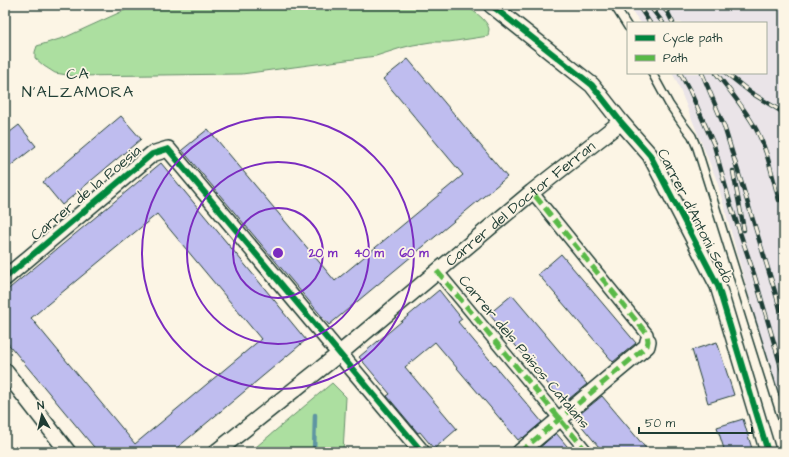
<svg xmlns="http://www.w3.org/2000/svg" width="789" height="457" font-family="'Architects Daughter',sans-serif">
  <rect width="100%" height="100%" fill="#fcf5e5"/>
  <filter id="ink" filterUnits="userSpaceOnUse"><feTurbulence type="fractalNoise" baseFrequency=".025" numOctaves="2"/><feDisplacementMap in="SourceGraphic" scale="8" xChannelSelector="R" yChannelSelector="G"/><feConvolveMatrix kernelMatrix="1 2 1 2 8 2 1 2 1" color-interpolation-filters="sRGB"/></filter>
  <g filter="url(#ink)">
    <path fill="#eae4e8" d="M627 5H784V415L768 365 717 181 676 80 672 73H766V23H641Z"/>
    <g fill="#acdfa0" stroke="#668e6a">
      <path d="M136 5H463C471 9 487 19 489 29 489 31 488 34 488 36L482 37 449 42H431L413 45 401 48 376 56 242 74 73 76 55 73 44 66 35 58V52L37 46 66 37Z"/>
      <path d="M332 383 346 397 343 452H250Z"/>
    </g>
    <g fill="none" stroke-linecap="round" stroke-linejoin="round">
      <path stroke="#5f95a2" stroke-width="4.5" d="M314 452 315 415"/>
    </g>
    <g fill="#bfbdef" stroke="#1f3d34" fill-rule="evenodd">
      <path d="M408 59 507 177 329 325 182 150 208 129 335 281 463 175 383 79Z"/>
      <path d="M121 116 141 139 62 205 43 182Z"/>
      <path d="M19 125 36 146 5 170V136Z"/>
      <path d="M161 163 284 312H283L306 340 172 452H98L5 340V292ZM157 214 261 339 135 444 31 318Z"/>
      <path d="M561 254 636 343 613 362 538 274Z"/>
      <path d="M439 290 462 319 458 322 542 422 523 438 522 437 518 440 435 342 405 367 457 429 434 449 420 432 418 433 387 396 390 394 359 357Z"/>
      <path d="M512 295 587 384 564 403 489 314Z"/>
      <path d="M717 342 734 395 708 403 692 350Z"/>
      <path d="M602 396 649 452H603L575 418Z"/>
      <path d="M743 419 753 452H725L717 427Z"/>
      <path d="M556 433 572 452H535Z"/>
    </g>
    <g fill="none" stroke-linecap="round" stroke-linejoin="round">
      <g stroke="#1f3d34" stroke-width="10">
        <g id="service">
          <path d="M614 5 628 27"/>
          <path d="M652 73 669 104 682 123 692 136 697 148 784 425"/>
        </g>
      </g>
      <g stroke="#1f3d34" stroke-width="14">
        <g id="pedestrian">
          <path d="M532 192 647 334 648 341"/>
          <path d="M437 271 587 452"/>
        </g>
      </g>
      <g stroke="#1f3d34" stroke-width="18">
        <g id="minor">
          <path d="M491 5 592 85 621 122 650 155 718 286 768 452"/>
          <path d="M5 278 152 154 168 149 422 452"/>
          <path d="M5 371 68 452"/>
          <path id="s1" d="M216 452 339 354 532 192 621 122"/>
          <path d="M520 452 647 346 648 341"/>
        </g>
      </g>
      <use href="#service" stroke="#fcf5e5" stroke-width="7"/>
      <use href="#pedestrian" stroke="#fcf5e5" stroke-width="11"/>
      <use href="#minor" stroke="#fcf5e5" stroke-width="15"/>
      <g stroke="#1f3d34" stroke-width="4.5">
        <g id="rail">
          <path d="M638 5 650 23"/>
          <path d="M649 5 663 23"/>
          <path d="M661 5 668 13 673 23"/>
          <path d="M680 73 690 91 714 145 731 206 754 274 784 377"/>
          <path d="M702 73 724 126 784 321"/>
          <path d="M716 73C730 91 745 109 756 129 768 151 772 176 779 200"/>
          <path d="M726 73 750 92 784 113"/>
          <path d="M733 171 744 230"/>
        </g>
      </g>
      <use href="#rail" stroke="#fcf5e5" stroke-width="3" stroke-dasharray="9" stroke-linecap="butt"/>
      <g stroke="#58b947" stroke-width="5" stroke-dasharray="10 5" stroke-linecap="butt">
        <path d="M437 271 587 452"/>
        <path d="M520 452 647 346 648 341 647 334 532 192"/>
      </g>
      <g stroke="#fcf5e5" stroke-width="8">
        <g id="cycleway">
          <path d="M491 5 592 85 621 122 650 155 718 286 768 452"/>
          <path d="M5 278 152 154 168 149 422 452"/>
        </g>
      </g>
      <use href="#cycleway" stroke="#00873e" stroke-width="6"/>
    </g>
  </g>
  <g fill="none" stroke="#7b2cbf" stroke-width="2">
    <circle cx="278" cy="253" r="45"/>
    <circle cx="278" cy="253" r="91"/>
    <circle cx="278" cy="253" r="136"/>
  </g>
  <g text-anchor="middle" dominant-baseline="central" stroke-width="3.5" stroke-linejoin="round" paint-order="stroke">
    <g font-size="15" fill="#1f3d34" stroke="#fcf5e5">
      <text transform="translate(86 193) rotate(-40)">Carrer de la Poesia</text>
      <text stroke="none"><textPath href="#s1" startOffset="393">Carrer del Doctor Ferran</textPath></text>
      <text transform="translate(695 216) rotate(63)">Carrer d'Antoni Sedó</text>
      <text transform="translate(524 352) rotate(50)">Carrer dels Països Catalans</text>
    </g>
    <g font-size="16" letter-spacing="1" fill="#1f3d34" stroke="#fcf5e5">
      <text x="78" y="74">CA<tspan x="78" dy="18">N'ALZAMORA</tspan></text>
    </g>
  </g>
  <circle cx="278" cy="253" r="6" fill="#7b2cbf" stroke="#fcf5e5" stroke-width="2"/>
  <g font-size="12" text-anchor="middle" font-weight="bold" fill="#7b2cbf" stroke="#fcf5e5" stroke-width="3.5" stroke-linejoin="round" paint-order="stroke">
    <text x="323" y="257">20 m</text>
    <text x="369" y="257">40 m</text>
    <text x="414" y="257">60 m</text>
  </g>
  <rect width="789" height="457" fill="none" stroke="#fcf5e5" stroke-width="20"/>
  <rect x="10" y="10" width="769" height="437" fill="none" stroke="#1f3d34" stroke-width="1.5" filter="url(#ink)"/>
  <rect x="627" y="22" width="140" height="52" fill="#fcf5e5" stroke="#a4ab9e"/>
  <rect x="635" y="35" width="20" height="6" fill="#00873e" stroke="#a4ab9e"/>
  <text x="663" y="42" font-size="12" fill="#1f3d34">Cycle path</text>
  <rect x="635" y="55" width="20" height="6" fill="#58b947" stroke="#a4ab9e"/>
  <text x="663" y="62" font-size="12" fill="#1f3d34">Path</text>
  <g transform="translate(42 415) rotate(352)" stroke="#fcf5e5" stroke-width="3" paint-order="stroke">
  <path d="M0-3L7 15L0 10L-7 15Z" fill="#1f3d34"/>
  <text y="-6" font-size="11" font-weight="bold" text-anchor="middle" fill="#1f3d34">N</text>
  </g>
  <path d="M639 427v6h113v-6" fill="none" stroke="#1f3d34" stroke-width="2"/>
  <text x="645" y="427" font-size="12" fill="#1f3d34" stroke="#fcf5e5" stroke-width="3" paint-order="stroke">50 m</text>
</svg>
